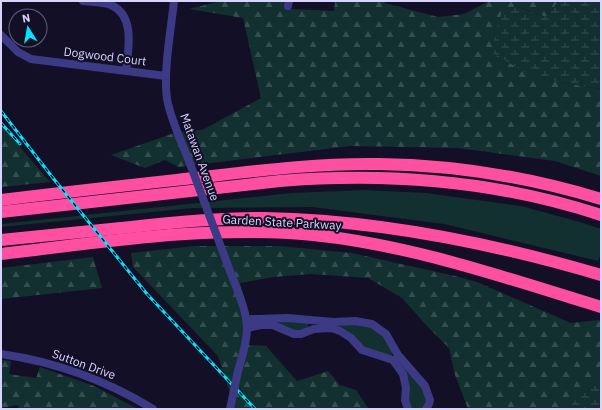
<svg xmlns="http://www.w3.org/2000/svg" width="602" height="410" font-family="'IBM Plex Sans',sans-serif">
  <defs>
    <pattern id="forest-firs" width="22" height="20" patternUnits="userSpaceOnUse"><rect width="22" height="20" fill="#12302f"/><path d="M5 1l3.5 6h-7zM16 11l3.5 6h-7z" fill="#344d4e"/></pattern>
    <pattern id="wetland-marsh" width="20" height="14" patternUnits="userSpaceOnUse"><rect width="20" height="14" fill="#12302f"/><path d="M1 5h8M5 5V1M11 12h8M15 12V8" fill="none" stroke="#344d4e"/></pattern>
  </defs>
  <rect width="100%" height="100%" fill="#130f26"/>
  <g fill="#12302f">
    <path d="M364 190 426 193 521 206 580 222 601 229V254L598 261 444 224 312 207 193 208 1 227V224L291 193Z"/>
    <path d="M279 321 308 323 309 328 299 332 278 323Z"/>
    <path d="M317 324C338 324 370 318 384 337 388 342 390 348 393 354L391 355 366 350 355 340 317 326Z"/>
    <path d="M401 364 420 384 427 398 423 409H410Z"/>
  </g>
  <g fill="url(#forest-firs)">
    <path d="M221 1H290L291 9 334 11 335 1H384L385 3 438 17 464 14 489 1H559L546 17 516 6 535 78 601 89V176L555 161 458 148 350 146 178 167 165 160 145 168 111 155 177 132 202 130 261 98 243 18 189 9Z"/>
    <path d="M1 125 50 182 1 187Z"/>
    <path d="M195 246H279L352 253 455 276 477 282 571 323 599 320 601 321V379L565 409H468L455 375 449 348 427 326 402 298 368 278 311 274 274 277 240 283C246 304 253 323 249 345L266 346 297 381 328 371 340 385 356 390 369 409H227L230 393 218 356 133 267 131 253Z"/>
    <path d="M93 257 102 288 1 299V268Z"/>
    <path d="M1 360 11 361 9 374 36 378 40 367 94 386 138 409H19L18 405 1 408Z"/>
  </g>
  <g fill="url(#wetland-marsh)">
    <path d="M559 1 601 2V89L535 78 491 52 502 11 515 6 546 17Z"/>
    <path d="M601 379V409H565Z"/>
  </g>
  <g fill="none" stroke-linecap="round" stroke-linejoin="round">
    <g stroke="#3d3a85" stroke-width="8">
      <path d="M83 1C92 2 104 2 111 5 136 16 128 50 126 71"/>
      <path d="M174 1C171 30 163 72 167 99 171 120 181 141 189 161"/>
      <path d="M288 6 289 1"/>
      <path d="M1 35 18 52 31 59 166 76"/>
      <path d="M230 271C236 287 247 311 247 328 247 343 242 357 238 371"/>
      <path d="M246 319H259L287 318 334 322 355 321 372 324 386 334 398 355 425 386 430 400 429 404 426 409"/>
      <path d="M247 328 261 325H273L294 334H301L314 329 331 328 340 331 351 338 362 350 393 360 403 374 406 388 405 400 408 409"/>
      <path d="M1 354C56 362 106 380 153 409"/>
    </g>
    <g stroke="#ff4fa3" stroke-width="12">
      <path d="M1 200C65 192 130 185 194 178 256 171 317 163 379 164 454 165 529 177 601 199"/>
      <path d="M1 212 280 181C389 172 497 181 601 215"/>
      <path d="M1 240C44 236 88 231 131 227 176 222 220 218 265 218 379 220 492 243 601 275"/>
      <path d="M1 254C105 242 208 225 313 235 412 245 506 278 601 307"/>
    </g>
    <g stroke="#00e5ff" stroke-width="3">
      <g id="rail">
        <path d="M1 111 53 178 147 294 255 409"/>
        <path d="M1 123 20 144"/>
      </g>
    </g>
    <use href="#rail" stroke="#130f26" stroke-width="1.5" stroke-dasharray="4.5" stroke-linecap="butt"/>
    <g stroke="#3d3a85" stroke-width="8">
      <path d="M189 161 230 271"/>
      <path d="M230 409 238 371"/>
    </g>
  </g>
  <g text-anchor="middle" dominant-baseline="central" stroke-width="4" stroke-linejoin="round" paint-order="stroke">
    <g font-size="12" fill="#d9d4ff" stroke="#130f26">
      <text transform="translate(105 56) rotate(7)">Dogwood Court</text>
      <text transform="translate(200 157) rotate(70)">Matawan Avenue</text>
      <text transform="translate(282 222) rotate(3)">Garden State Parkway</text>
      <text transform="translate(84 364) rotate(20)">Sutton Drive</text>
    </g>
  </g>
  <rect width="602" height="410" fill="none" stroke="#d9d4ff" stroke-width="4"/>
  <g transform="translate(28 28) rotate(349)"><circle r="19" fill="#130f26" stroke="#625e7d"/>
  <path d="M0-3L7 15L0 10L-7 15Z" fill="#00e5ff"/>
  <text y="-6" font-size="11" font-weight="bold" text-anchor="middle" fill="#d9d4ff">N</text>
  </g>
</svg>
